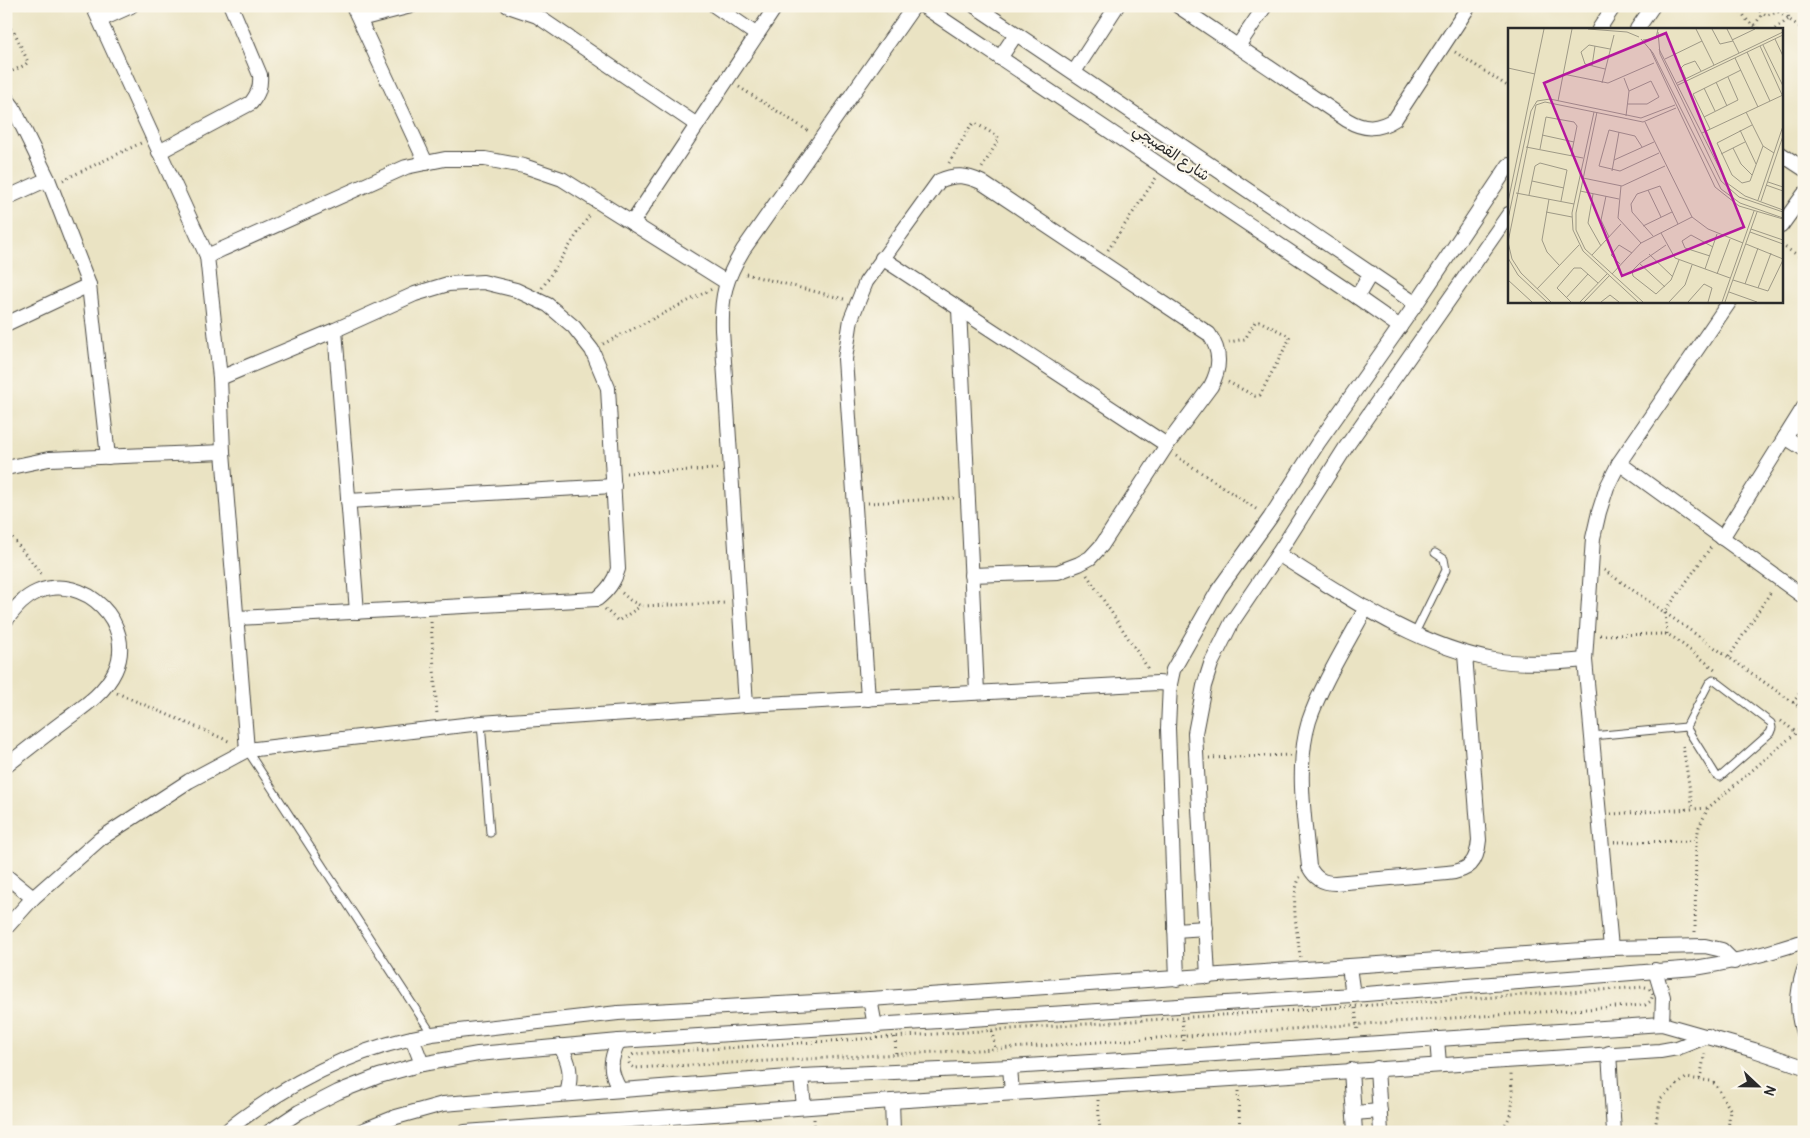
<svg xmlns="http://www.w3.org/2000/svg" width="1810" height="1138" font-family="Pangolin,'Playpen Sans Arabic',sans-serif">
  <rect width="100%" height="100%" fill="#fbf7ec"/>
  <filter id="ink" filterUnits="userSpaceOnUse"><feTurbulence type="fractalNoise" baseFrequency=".02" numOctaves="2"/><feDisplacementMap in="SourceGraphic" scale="10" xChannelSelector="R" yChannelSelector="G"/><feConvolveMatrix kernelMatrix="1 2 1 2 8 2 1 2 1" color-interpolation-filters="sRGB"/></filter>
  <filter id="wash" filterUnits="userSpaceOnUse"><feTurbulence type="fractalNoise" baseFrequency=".0096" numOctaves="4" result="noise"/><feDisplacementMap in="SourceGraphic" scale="20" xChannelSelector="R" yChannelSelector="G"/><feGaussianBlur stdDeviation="1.12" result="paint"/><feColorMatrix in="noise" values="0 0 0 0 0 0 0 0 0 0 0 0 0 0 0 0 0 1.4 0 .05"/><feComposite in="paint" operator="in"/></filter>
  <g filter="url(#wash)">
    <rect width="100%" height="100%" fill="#eae3c3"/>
  </g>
  <g filter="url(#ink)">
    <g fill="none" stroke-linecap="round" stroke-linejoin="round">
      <g stroke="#484742" stroke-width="9">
        <g id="lane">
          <path d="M1415 633 1446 570 1444 559 1435 553"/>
          <path d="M481 723 490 833"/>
          <path d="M1592 736 1686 727 1716 775 1720 777 1770 733 1772 728 1771 723 1716 681 1713 680 1709 683 1686 727"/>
          <path d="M247 750 432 1034"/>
        </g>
      </g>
      <g stroke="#484742" stroke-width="16">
        <g id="street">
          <path d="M93 6 207 256 220 378 223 452 247 750"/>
          <path d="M353 6 426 163"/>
          <path d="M508 6 537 16 697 125"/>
          <path d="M715 6 757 35"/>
          <path d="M923 6 1357 297 1400 327"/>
          <path d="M975 6 1416 304"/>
          <path d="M1178 6 1347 120C1364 130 1378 130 1395 119L1469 6"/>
          <path d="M360 19 411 6"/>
          <path d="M100 20 131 6"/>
          <path d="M1599 29 1614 6"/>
          <path d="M1637 29 1653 6"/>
          <path d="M1238 46 1265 6"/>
          <path d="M1000 58 1016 34"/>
          <path d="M1074 72 1117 6"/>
          <path d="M6 98 13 107 48 179 89 285 108 457"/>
          <path d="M159 152 251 103C258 94 261 87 260 75L231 6"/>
          <path d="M1781 154 1804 169"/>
          <path d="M6 198 48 179"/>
          <path d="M632 223 776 6"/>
          <path d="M1781 226 1804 194"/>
          <path d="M207 256 406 167 445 159H485L524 166 562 179 726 282"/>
          <path d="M882 258 1167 445"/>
          <path d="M1357 297 1371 273"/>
          <path d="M959 309 977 692"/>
          <path d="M6 324 89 285"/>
          <path d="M335 330 357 612"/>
          <path d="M220 378 335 330 415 294 448 284 483 282 516 290 548 305 574 327 592 350 608 388 618 569C614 582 608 590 597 599L237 618"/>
          <path d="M1785 437 1804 449"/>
          <path d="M1619 463 1804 597"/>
          <path d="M6 468 49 459 223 452"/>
          <path d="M348 501 614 486"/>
          <path d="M1722 538 1804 407"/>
          <path d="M1278 554C1344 595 1416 646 1494 660 1524 665 1555 663 1585 660"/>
          <path d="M1366 608C1348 642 1321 685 1309 721 1295 768 1305 820 1309 867 1315 878 1322 883 1335 883L1447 873C1469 871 1477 863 1479 840L1465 654"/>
          <path d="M6 620C15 609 23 598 37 592 84 572 137 624 115 671 104 694 83 707 64 721 44 736 25 751 6 766"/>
          <path d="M868 699 845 359 851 319 866 282 939 181C955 174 966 175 981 182L1209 334C1221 351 1221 367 1211 386L1167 445 1102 545 1090 558 1079 564 1058 572 971 575"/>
          <path d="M746 705 722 330C721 296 725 280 743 250L914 6"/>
          <path d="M6 876 33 898"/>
          <path d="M6 928 33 898 100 839 189 781 247 750 481 723 746 705 1158 683 1170 684"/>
          <path d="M1175 930 1206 928"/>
          <path d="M1611 948 1585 660 1593 538 1599 512 1607 487 1619 463 1730 301"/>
          <path d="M1349 967 1353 995"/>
          <path d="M1655 970 1663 997 1662 1024"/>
          <path d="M1804 970C1796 995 1796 1011 1804 1036"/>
          <path d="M1208 977 1195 733 1204 686 1211 664 1232 622 1278 554 1346 447 1509 214"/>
          <path d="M1177 979 1168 728 1170 684 1173 670 1219 589 1270 518 1318 443 1416 304 1509 165"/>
          <path d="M870 999 875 1026"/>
          <path d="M412 1038 422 1064"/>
          <path d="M1437 1039 1439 1064"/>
          <path d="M619 1041C609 1061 609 1071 620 1090"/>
          <path d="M560 1046C570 1062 572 1075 567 1094"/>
          <path d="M1609 1053 1614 1132"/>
          <path d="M1010 1067 1012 1093"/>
          <path d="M1377 1068 1381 1132"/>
          <path d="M1351 1070 1355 1132"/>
          <path d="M801 1076 804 1107"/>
          <path d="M892 1101 893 1132"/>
          <path d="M1354 1113 1380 1111"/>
          <path d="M226 1132C235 1123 246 1116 256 1109 309 1072 369 1045 432 1034L618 1013 870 999 1611 948 1705 946 1722 950 1734 962"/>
          <path d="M269 1132 299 1112 338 1092 379 1076 422 1064 478 1054 619 1041 1353 995 1695 968C1733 962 1768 954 1804 941"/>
          <path d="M359 1132 396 1117 443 1104 801 1076 1010 1067 1186 1056 1662 1024 1754 1050 1804 1067"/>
          <path d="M465 1132 892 1101 1660 1051 1677 1048 1708 1036"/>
        </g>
      </g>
      <g stroke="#484742" stroke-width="3" stroke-dasharray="1 4" stroke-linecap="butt">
        <path d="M1740 6C1743 17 1749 24 1759 29"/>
        <path d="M1759 6 1760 11 1766 15 1774 13 1777 6"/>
        <path d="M1770 6 1804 30"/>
        <path d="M1787 6 1789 19"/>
        <path d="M1752 29 1763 13"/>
        <path d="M1775 29 1789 19"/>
        <path d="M6 31 11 29 14 31 28 62 25 65 6 74"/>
        <path d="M1455 52 1509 87"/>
        <path d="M739 87 810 132"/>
        <path d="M949 163 971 125 975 123 997 136 999 139 982 168"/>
        <path d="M63 180 141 143"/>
        <path d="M1781 245 1804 259"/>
        <path d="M1108 250 1156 178"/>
        <path d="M746 274 844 299"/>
        <path d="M542 288 591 213"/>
        <path d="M603 344 712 289"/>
        <path d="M1228 382 1255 396 1260 395 1290 338 1287 335 1259 321 1255 322 1245 339 1229 342"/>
        <path d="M1176 456 1259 511"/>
        <path d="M626 473 717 469"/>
        <path d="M868 503 954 498"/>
        <path d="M6 530 43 576"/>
        <path d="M1604 570 1804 710"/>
        <path d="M1087 575 1149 670"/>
        <path d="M622 593 630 600 641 606 727 603"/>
        <path d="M605 609 618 621 641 606"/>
        <path d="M431 622 437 715"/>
        <path d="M1667 634 1665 612 1711 547"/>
        <path d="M1600 635 1667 634 1674 638 1715 669"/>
        <path d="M1729 657 1772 590"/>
        <path d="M117 693 231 742"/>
        <path d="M1793 703 1804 687"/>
        <path d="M1781 721 1796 732"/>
        <path d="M1683 746 1693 810"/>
        <path d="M1209 758 1290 755"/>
        <path d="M1611 814 1708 808"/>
        <path d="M1614 842 1696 841"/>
        <path d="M1300 877C1289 899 1298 933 1300 957"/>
        <path d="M1695 932 1696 841 1699 827 1708 808 1804 726"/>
        <path d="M1645 987 1649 988 1653 994 1651 1001 1645 1005 995 1049 635 1068C627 1065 627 1058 634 1054Z"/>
        <path d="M1355 1008 1358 1031"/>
        <path d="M1182 1020 1184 1043"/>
        <path d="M992 1031 995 1049"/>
        <path d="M895 1037 896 1056"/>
        <path d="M1700 1079 1705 1052"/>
        <path d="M1238 1091 1240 1132"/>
        <path d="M1098 1100 1100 1132"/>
        <path d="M814 1119 815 1132"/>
        <path d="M1499 1132C1517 1114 1512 1097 1511 1074"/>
        <path d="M1654 1132 1661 1098 1686 1078 1711 1081 1715 1084 1730 1109 1728 1132"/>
        <path d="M1788 1132 1804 1131"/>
      </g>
      <use href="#lane" stroke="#fff" stroke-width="7"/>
      <use href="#street" stroke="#fff" stroke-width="14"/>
    </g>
  </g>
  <g text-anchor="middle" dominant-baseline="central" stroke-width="4" stroke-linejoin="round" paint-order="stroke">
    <g font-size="15" fill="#2b2b2b" stroke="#fbf7ec">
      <text transform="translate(1171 153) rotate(34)">شارع القصبجي</text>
    </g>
  </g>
  <g transform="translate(1508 28)">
    <rect width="275" height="275" fill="#eae3c3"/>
    <path fill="none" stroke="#9e9986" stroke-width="1" d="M80 1 119 4 131 9M188 1 206 37M204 1 212 16 225 13M219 1 231 25M150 4 152 26 213 153 231 169 275 184M133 11 145 25 213 161 232 175 275 190M267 11 275 28M135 12 148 10 150 1M224 12 247 1M255 17 275 58M252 18 275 69M142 21 207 159 231 178 275 191M151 21 219 155 237 168 275 182M239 24 262 73M227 30 250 79M157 31 194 13M84 38 87 18M0 40 27 46M97 41 77 36 73 24 81 17 102 21M55 46 100 55 146 35M116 50 121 63 118 88M178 51 173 40 176 37 187 33 193 43M208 54 219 78M94 55 106 7M169 55 275 4M170 57 275 7M196 60 207 83M50 73 64 1M120 76H139L151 69 143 53 121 63M86 84 64 185 65 202 75 223 130 274M89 84 68 185V202L77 221 135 274M238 84 255 118 266 125M196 89 230 72 220 49M137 94 184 189 200 201 235 215M244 97 209 115 224 147 234 155 242 153 255 118M202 101 185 66 233 42M232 102 248 136M194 105 275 67M34 107 66 114M18 119 75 130M134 119 127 108 101 102 91 138 112 143 151 125M225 120 233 136 244 147M32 121 38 89 66 94 69 98 63 128M213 126 237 114M106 132 146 114M104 143 111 104M75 150 114 158 157 138M24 153 56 160M260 154 275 159M258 157 275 163M113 158 110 190 133 215M140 162 153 189M72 163 111 171M8 165 66 176M85 166 80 195 93 218M21 167 27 138 32 135 59 142 53 173M98 168 93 192 101 209M41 171 34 212 39 224 51 237M250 172 275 98M253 173 275 108M0 174 36 1M38 184 64 189M0 191 23 83 29 73 42 71 133 90 167 77M135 198 164 184M243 201 275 212M242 204 275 216M153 205 167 230 222 250M145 208 124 184 123 176 129 166 152 158 170 196M238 216 275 231M158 217 132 235 124 243 125 248 148 266 163 252 171 232M141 226 165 249M84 227 113 196M202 228 177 220 174 213 183 207 205 219M0 230 10 247 39 274M131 235 157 259M112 236 103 227 111 217 124 225M197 241 209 206M104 246 133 215 184 189M209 246 222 211M0 252 24 274M225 252 260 263 275 232M237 256 250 220M250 260 263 225M29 261 71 217M221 264 249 274M58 270 80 246M43 274 13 245 4 231 0 214 28 77 37 74 135 94 168 80M63 274 49 260 66 240H73L90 255M72 274 99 246M76 274 101 248M93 274 102 267 111 274M161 274 177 257 184 237M180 274 196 256 204 260 200 274M214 274 246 183M217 274 249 184"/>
    <path fill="#b5179e" fill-opacity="0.15" stroke="#b5179e" stroke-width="2.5" d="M158 5 236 199 114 248 36 55Z"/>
    <rect width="275" height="275" fill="none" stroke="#2b2b2b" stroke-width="2.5"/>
  </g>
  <rect width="1810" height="1138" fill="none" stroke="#fbf7ec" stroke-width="25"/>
  <g transform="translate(1758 1086) rotate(112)" stroke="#fbf7ec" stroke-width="4" paint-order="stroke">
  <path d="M0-4L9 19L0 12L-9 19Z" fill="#2b2b2b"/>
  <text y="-8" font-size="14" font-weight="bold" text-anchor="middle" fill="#2b2b2b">N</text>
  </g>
</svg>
